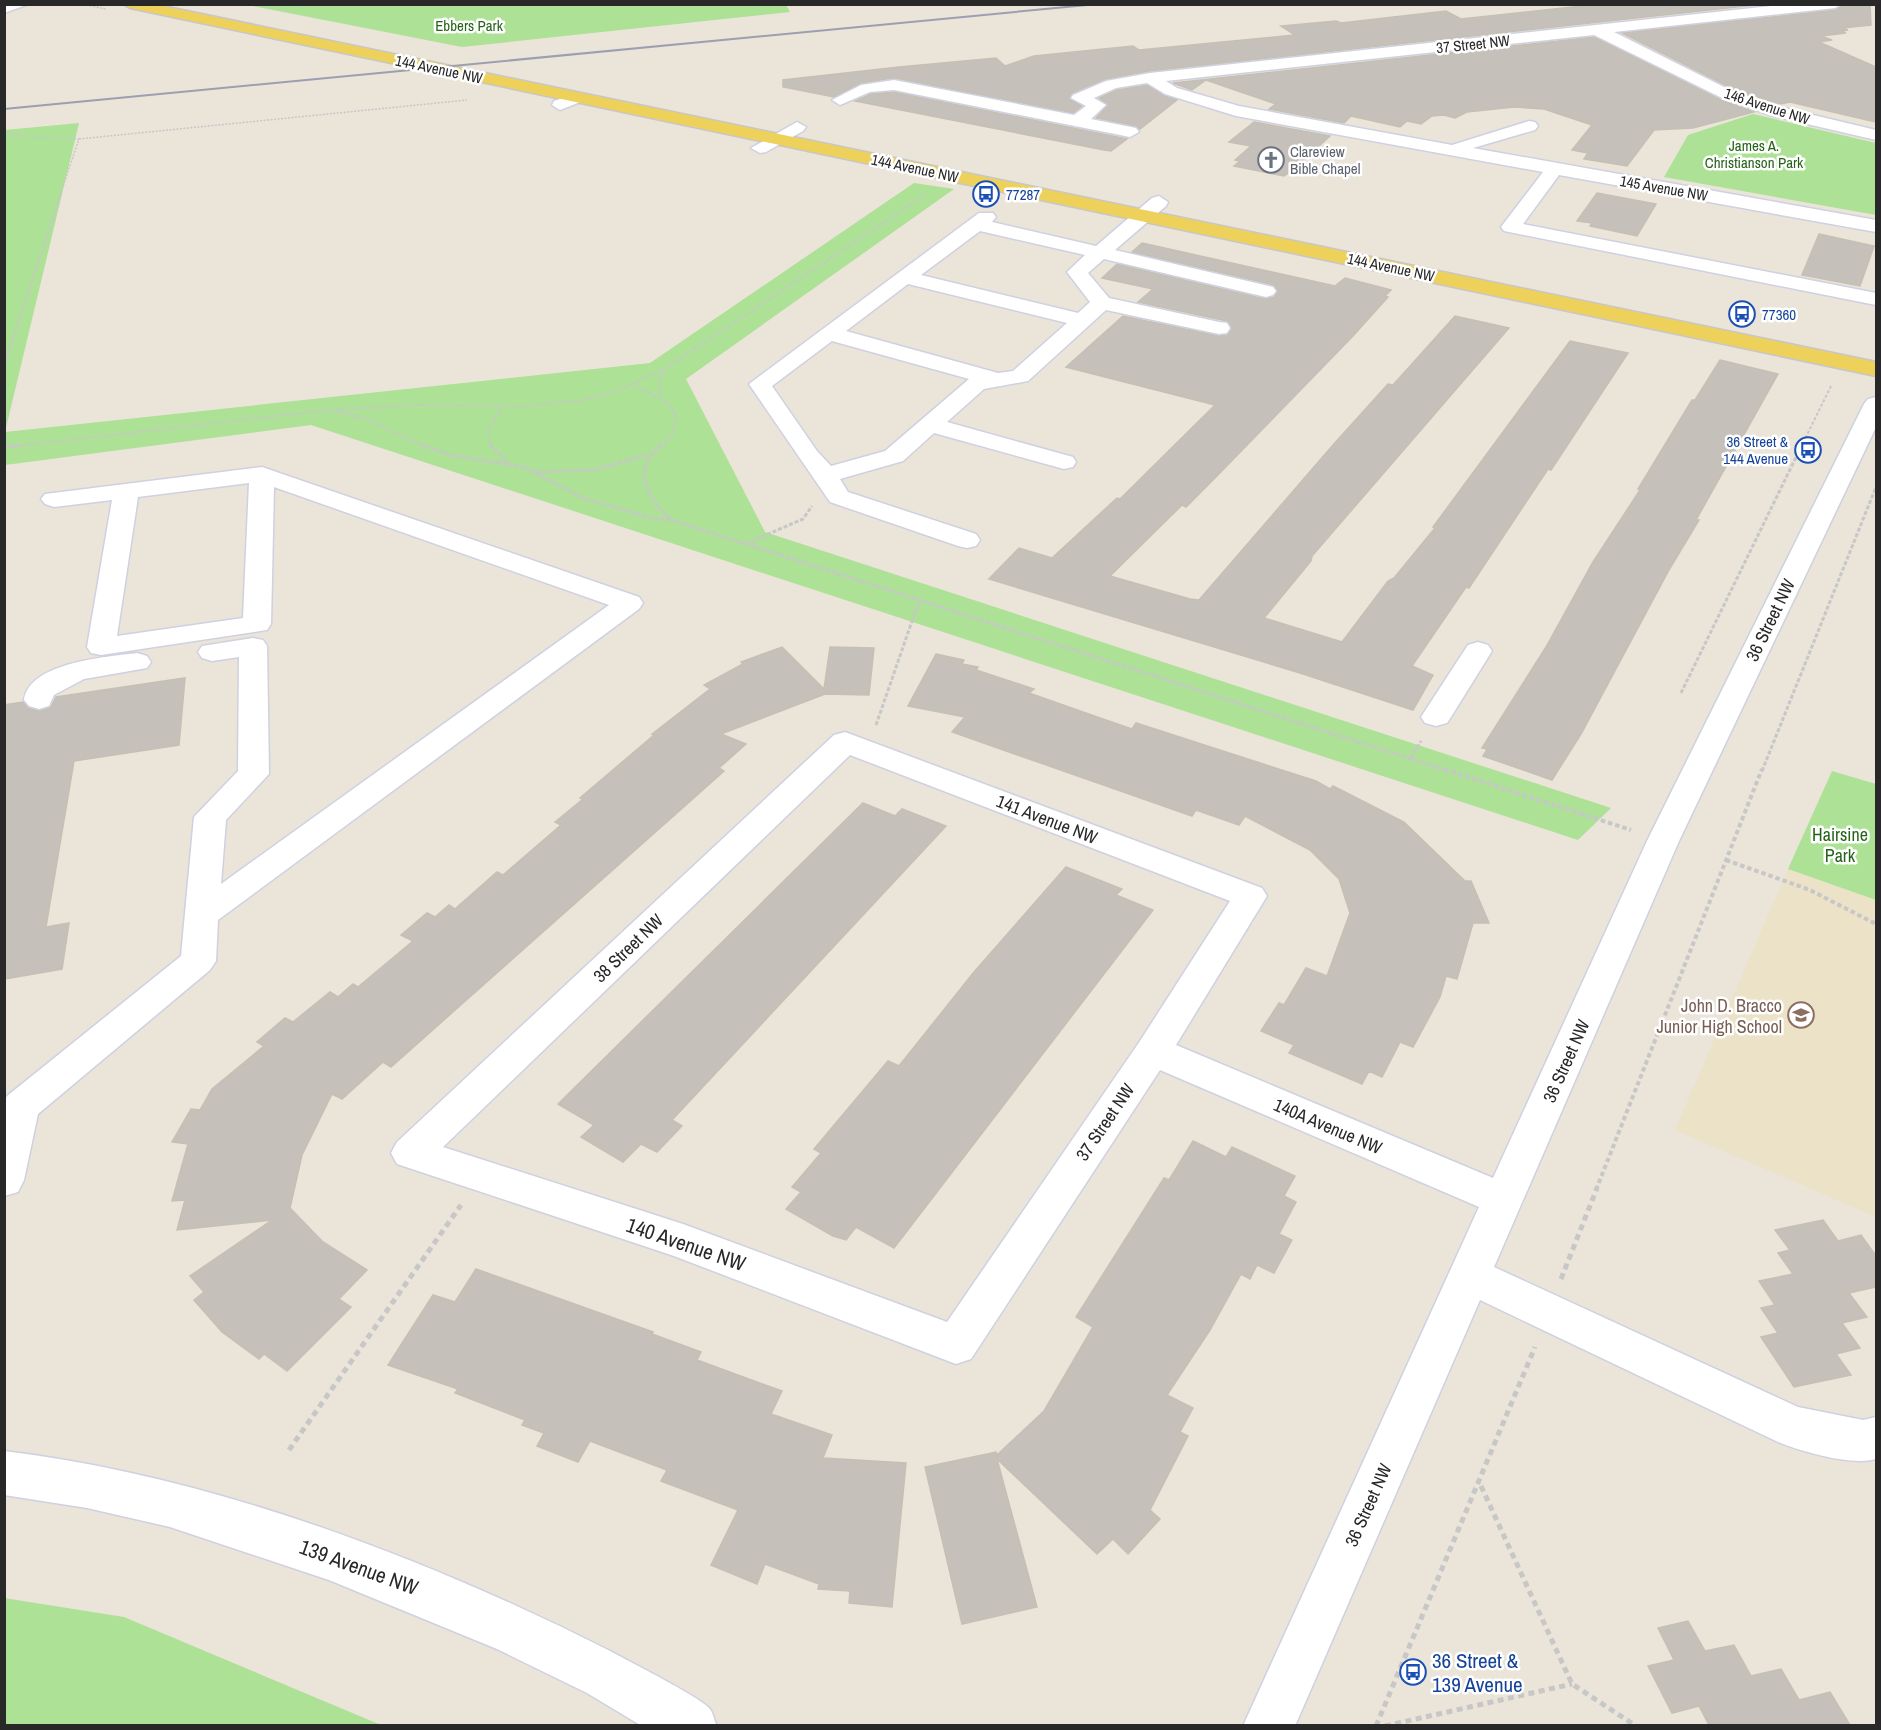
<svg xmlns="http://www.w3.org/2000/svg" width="1881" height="1730" font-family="'Archivo Narrow',sans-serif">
  <rect width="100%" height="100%" fill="#eae4d9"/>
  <path fill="#ece2c8" d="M1788 869 1876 900V1217L1675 1130Z"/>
  <g fill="#ade196">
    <path d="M786 5 790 12 462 47 247 5Z"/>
    <path d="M1753 114 1876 143V215L1664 177 1688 135Z"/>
    <path d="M79 123 5 432 650 363 914 183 954 189 686 379 765 532 1611 808 1578 840 311 425 5 465V130Z"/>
    <path d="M1832 771 1876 784V900L1788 869Z"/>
    <path d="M4 1598 124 1617 381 1725H5Z"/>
  </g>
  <g fill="#c5c0b9" stroke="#c5c0b3" stroke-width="1.5">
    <path d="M1600 4H1764L1150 71 1106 79 1072 93 1069 99 1082 106 1073 113 894 78 861 83 834 97 783 87V80L899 67 996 58 1005 66 1034 56 1133 46 1139 50 1295 35 1281 26 1336 21 1341 23 1446 11 1461 19Z"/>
    <path d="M1844 4H1870L1871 25 1842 28 1848 30 1841 31 1846 33 1821 36 1832 40 1819 42 1876 67V122L1790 102 1780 104 1735 90 1622 33 1835 10Z"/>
    <path d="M1594 37 1721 100 1754 112 1693 128 1654 130 1627 166 1584 159 1588 153 1572 150 1592 125 1544 109 1514 107 1467 112 1455 118 1444 115 1432 116 1421 124 1407 121 1400 127 1351 116 1344 123 1269 109 1276 104 1206 80 1192 90 1173 83Z"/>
    <path d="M1147 85 1177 100 1140 129 1136 126 1096 118 1108 105 1099 98 1117 90Z"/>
    <path d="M894 92 1127 139 1111 151 1104 150 855 101 871 94Z"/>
    <path d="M1254 122 1330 136 1293 170 1284 176 1234 166 1240 161 1235 160 1251 146 1229 142Z"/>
    <path d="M1597 193 1656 204 1637 236 1590 226 1592 223 1577 221Z"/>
    <path d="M1819 234 1874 246 1860 286 1802 275Z"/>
    <path d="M1142 243 1335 286 1345 278 1391 290 1385 296 1388 297 1353 336 1214 479 1186 507 1182 505 1110 576 1190 599 1199 600 1333 445 1388 384 1393 385 1455 316 1509 328 1312 556 1311 561 1264 618 1342 642 1388 581 1394 578 1435 528 1433 527 1570 341 1628 353 1551 470 1548 469 1469 588 1466 587 1412 666 1433 675 1413 710 1300 673 989 579 1019 548 1052 558 1117 498 1120 499 1215 405 1066 367 1123 316 1219 336 1227 335 1232 329 1227 321 1138 302 1153 289 1102 278 1117 264 1265 299 1274 297 1278 292 1274 285 1132 252Z"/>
    <path d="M1720 360 1778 374 1696 520H1699L1669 570 1581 734 1552 780 1483 756 1487 749 1482 748 1546 647 1593 562 1640 490 1638 489 1692 400H1695Z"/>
    <path d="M782 647 824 689 830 647 874 648 869 695 825 694 721 734 746 744 719 768 724 771 391 1067 383 1062 342 1099 332 1094 302 1155 290 1208 323 1242 367 1270 339 1299 351 1307 287 1371 264 1354 259 1359 222 1332 194 1300 204 1292 190 1276 272 1220 177 1230 185 1200 172 1201 188 1144 172 1142 191 1109 200 1110 212 1089 264 1046 257 1042 285 1018 293 1022 330 992 338 997 353 984 358 987 413 941 401 935 427 913 435 917 449 905 455 909 497 872 503 875 561 825 555 822 583 799 580 798 654 735 652 734 710 689 704 685 743 664 741 662Z"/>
    <path d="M936 654 964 660 962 664 978 667 976 670 1034 689 1029 693 1100 718 1132 729 1136 723 1316 781 1330 789 1333 786 1404 822 1465 881H1471L1489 923H1473L1457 979 1446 976 1440 997 1413 1047 1400 1042 1382 1077 1369 1071 1362 1084 1289 1053 1294 1045 1261 1031 1279 1003 1284 1005 1306 968 1327 976 1350 913 1339 879 1310 850 1245 816 1239 825 1196 810 1192 816 952 732 965 717 908 706Z"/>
    <path d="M185 678 179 745 74 761 46 927 69 923 62 969 4 979V705L23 702 28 708 40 711 51 707 56 697Z"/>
    <path d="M863 803 895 816 902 809 946 826 672 1120 682 1126 657 1152 641 1144 623 1162 581 1137 594 1125 558 1104Z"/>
    <path d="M1066 867 1122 889 1116 895 1153 910 894 1248 856 1227 846 1240 833 1236 786 1209 801 1192 792 1187 821 1153 814 1149 888 1061 899 1066 974 972Z"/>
    <path d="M1193 1141 1226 1157 1232 1147 1295 1176 1284 1196 1296 1202 1279 1234 1292 1240 1274 1273 1257 1265 1250 1279 1241 1274 1210 1330 1167 1395 1193 1408 1180 1432 1188 1436 1150 1510 1160 1519 1128 1554 1113 1539 1097 1554 997 1459 1037 1607 962 1624 925 1467 996 1452 997 1455 1044 1411 1093 1327 1076 1317 1164 1178 1169 1180Z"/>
    <path d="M1823 1220 1838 1241 1861 1235 1876 1256V1287L1849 1293 1867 1317 1842 1323 1860 1348 1836 1354 1851 1375 1794 1387 1761 1337 1778 1333 1761 1308 1775 1305 1759 1281 1793 1274 1778 1253 1790 1250 1775 1230Z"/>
    <path d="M476 1269 653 1332 652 1334 701 1352 697 1360 782 1391 771 1414 832 1435 823 1458 906 1463 892 1607 849 1603 850 1591 818 1589 819 1584 765 1564 757 1584 711 1565 738 1510 661 1481 667 1470 590 1441 578 1462 537 1446 544 1433 522 1425 525 1420 455 1393 458 1389 388 1365 433 1295 455 1302Z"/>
    <path d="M1688 1621 1705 1651 1734 1645 1751 1676 1781 1669 1799 1700 1830 1692 1850 1725H1709L1699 1706 1672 1713 1648 1666 1674 1660 1658 1628Z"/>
  </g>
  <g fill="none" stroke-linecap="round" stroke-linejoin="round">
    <g stroke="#cfd1e1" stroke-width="3">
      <g id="minor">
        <path d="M4 4H29L4 13Z"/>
        <path d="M1790 4H1842L1835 8 1614 32 1734 92 1784 108 1876 130V140L1773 116 1722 98 1594 35 1166 81 1177 88 1239 106 1452 145 1529 121 1535 122 1538 126 1535 130 1473 148 1876 220V232L1559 175 1523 224 1876 293V305L1504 231 1501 227 1543 172 1236 116 1165 94 1147 83 1116 88 1094 98 1106 105 1091 119 1136 128 1139 132 1130 137 894 90 870 92 840 105 832 100 861 85 894 80 1074 115 1086 106 1071 98 1073 95 1106 81 1150 73Z"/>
        <path d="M577 93 585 98 583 101 560 110 552 105 554 101Z"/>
        <path d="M797 122 806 127 803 131 766 152 760 153 751 148Z"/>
        <path d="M1159 196 1168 202 1166 206 1115 250 1273 287 1276 291 1273 295 1266 297 1104 259 1088 273 1109 298 1219 322 1227 323 1230 328 1227 333 1219 334 1106 310 1028 381 984 389 947 422 1073 457 1076 462 1073 467 1064 469 934 433 903 461 840 479 848 492 976 534 980 540 976 546 967 548 958 546 830 502 749 384 979 213H993L996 217 992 222 1096 246 1152 198ZM980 231 1085 255 1067 272 1090 302 1078 313 921 275ZM908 284 1067 323 1013 371 998 373 846 331ZM832 341 969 379 885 451 831 466 817 451 772 386Z"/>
        <path d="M1876 397V427L1679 841 1494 1267 1798 1407 1863 1420 1876 1417V1459C1851 1466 1803 1452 1778 1442L1480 1300 1295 1726H1243L1479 1207 1160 1070 971 1359 956 1364 674 1256 397 1164 391 1153 397 1142 834 735 845 732 1262 888 1267 896 1176 1045 1493 1178 1647 841 1864 404 1868 399ZM850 755 1230 901 1140 1041 947 1322 683 1224 443 1147Z"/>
        <path d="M262 467 639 597 643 603 639 609 218 920 216 961 210 970 38 1114 24 1180 18 1192 4 1196V1102L7 1096 181 956 194 817 238 771 239 657 212 661 202 658 198 652 202 646 253 638 263 640 267 646 269 774 226 820 221 884 609 605 274 487 271 624 267 630 101 655 91 653 87 647 112 500 54 507 45 504 41 499 45 494ZM249 483 243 618 117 636 138 497Z"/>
        <path d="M1478 642 1488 645 1492 651 1451 717 1447 723 1436 726 1425 723 1421 717 1464 651 1468 645Z"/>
        <path d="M137 653 147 656 151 662 147 668 84 679 54 695 49 706 39 709 29 706 24 700C29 662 107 657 137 653Z"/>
        <path d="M4 1451C211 1476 427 1558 612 1652 628 1661 702 1698 710 1709 713 1713 714 1720 717 1726H642L587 1693 497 1649 329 1580 170 1527 87 1508 4 1495Z"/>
      </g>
    </g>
    <g stroke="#c7c7c7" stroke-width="3">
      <path id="major" d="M123 4H153L1876 362V376L130 8Z"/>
    </g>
    <g stroke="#c7c7c7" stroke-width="1.5" stroke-dasharray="2 1.5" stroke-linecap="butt">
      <path d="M83 4 106 9"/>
      <path d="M4 135 79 139 60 195"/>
      <path d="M79 139 467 100"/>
    </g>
    <g stroke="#c7c7c7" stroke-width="2" stroke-dasharray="3 2" stroke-linecap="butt">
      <path d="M4 367 61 194"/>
      <path d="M635 386 668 403 677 417 672 435 660 447"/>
      <path d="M661 395 659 382 664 371"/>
      <path d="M328 410 367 419 425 447"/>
      <path d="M336 410 412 405 526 406 583 400 611 393 665 369 925 195"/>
      <path d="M8 447 329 410"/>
      <path d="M491 447 487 432 501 409"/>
      <path d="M1801 447 1831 386"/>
    </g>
    <g stroke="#c7c7c7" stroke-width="3" stroke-dasharray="4 2" stroke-linecap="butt">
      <path d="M421 445 450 455 524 467 583 498 651 518 672 520 1448 771"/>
      <path d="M490 445 509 463"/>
      <path d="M662 445C630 468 647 500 672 520"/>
      <path d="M4 447 22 445"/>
      <path d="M535 472 593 470 648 455"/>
      <path d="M745 544 803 519 812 506"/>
      <path d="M1681 693 1802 445"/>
      <path d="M876 725 919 601"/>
      <path d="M1411 758 1421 741"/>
      <path d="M1762 771 1876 487"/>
    </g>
    <g stroke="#c7c7c7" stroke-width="4" stroke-dasharray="4.5 3" stroke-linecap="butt">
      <path d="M1444 769 1631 830"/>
      <path d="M1726 860 1810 890 1876 924"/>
      <path d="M1596 1190 1762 769"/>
    </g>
    <g stroke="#c7c7c7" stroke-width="5" stroke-dasharray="6 4.5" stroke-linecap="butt">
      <path d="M1561 1279 1597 1188"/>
      <path d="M289 1450 461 1205"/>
      <path d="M1481 1486 1572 1684 1636 1726"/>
      <path d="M1376 1726 1535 1347"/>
      <path d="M1385 1726 1572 1684"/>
    </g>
    <use href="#minor" fill="#fff" fill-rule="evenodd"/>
    <use href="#major" fill="#eed15a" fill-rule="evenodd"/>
    <path stroke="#9c9fb2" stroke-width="2" d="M4 109 1098 4"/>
  </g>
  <defs>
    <g id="church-ring" transform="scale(1.35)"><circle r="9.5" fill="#fff" stroke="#6b7280" stroke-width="1.5"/><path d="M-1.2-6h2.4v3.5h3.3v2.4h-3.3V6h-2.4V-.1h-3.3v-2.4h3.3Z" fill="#6b7280"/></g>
    <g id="bus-ring" transform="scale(1.35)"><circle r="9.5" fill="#fff" stroke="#1a4fb4" stroke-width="1.5"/><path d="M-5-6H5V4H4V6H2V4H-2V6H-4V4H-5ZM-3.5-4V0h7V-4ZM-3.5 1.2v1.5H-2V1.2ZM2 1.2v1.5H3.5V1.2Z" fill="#1a4fb4"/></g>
    <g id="school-ring" transform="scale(1.35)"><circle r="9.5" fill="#fff" stroke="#8d6e63" stroke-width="1.5"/><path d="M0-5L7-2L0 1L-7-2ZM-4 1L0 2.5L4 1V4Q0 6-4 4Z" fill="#8d6e63"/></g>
  </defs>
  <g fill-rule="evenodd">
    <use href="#church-ring" x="1271" y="160"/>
    <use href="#bus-ring" x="986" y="194"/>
    <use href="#bus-ring" x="1742" y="314"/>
    <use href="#bus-ring" x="1808" y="450"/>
    <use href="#school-ring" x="1801" y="1015"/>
    <use href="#bus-ring" x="1413" y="1672"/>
  </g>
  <g text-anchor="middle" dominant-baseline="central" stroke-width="5" stroke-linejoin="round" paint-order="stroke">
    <g font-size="15" fill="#26631a" stroke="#fff">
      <text x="469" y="25">Ebbers Park</text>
      <text x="1754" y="145">James A.<tspan x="1754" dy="17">Christianson Park</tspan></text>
    </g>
    <g font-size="15" fill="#282828" stroke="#fff">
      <text transform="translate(1473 44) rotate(-6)">37 Street NW</text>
      <text transform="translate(439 69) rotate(12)">144 Avenue NW</text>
      <text transform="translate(1767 106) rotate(18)">146 Avenue NW</text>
      <text transform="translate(915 168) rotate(12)">144 Avenue NW</text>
      <text transform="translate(1664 188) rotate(10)">145 Avenue NW</text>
      <text transform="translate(1391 267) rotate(12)">144 Avenue NW</text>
    </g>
    <g font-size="15" fill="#5b616d" stroke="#fff" text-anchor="start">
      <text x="1290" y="151">Clareview<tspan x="1290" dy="17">Bible Chapel</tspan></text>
    </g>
    <g font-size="15" fill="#164399" stroke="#fff" text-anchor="start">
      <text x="1006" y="194">77287</text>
      <text x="1762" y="314">77360</text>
      <text x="1788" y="441" text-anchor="end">36 Street &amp;<tspan x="1788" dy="17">144 Avenue</tspan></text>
    </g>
    <g font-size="18" fill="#282828" stroke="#fff">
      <text transform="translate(1770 620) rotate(-64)">36 Street NW</text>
      <text transform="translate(1047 819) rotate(21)">141 Avenue NW</text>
      <text transform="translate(628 948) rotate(-44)">38 Street NW</text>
      <text transform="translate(1566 1061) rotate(-66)">36 Street NW</text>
      <text transform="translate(1105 1122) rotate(-56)">37 Street NW</text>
      <text transform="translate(1328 1126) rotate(23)">140A Avenue NW</text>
      <text transform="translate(1368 1505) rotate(-66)">36 Street NW</text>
    </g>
    <g font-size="18" fill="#26631a" stroke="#fff">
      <text x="1840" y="834">Hairsine<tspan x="1840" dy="21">Park</tspan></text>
    </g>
    <g font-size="18" fill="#785e54" stroke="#fff" text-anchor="end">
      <text x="1782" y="1005">John D. Bracco<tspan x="1782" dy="21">Junior High School</tspan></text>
    </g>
    <g font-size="21" fill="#282828" stroke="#fff">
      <text transform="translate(686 1244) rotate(19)">140 Avenue NW</text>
      <text transform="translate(359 1567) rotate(20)">139 Avenue NW</text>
    </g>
    <g font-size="21" fill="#164399" stroke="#fff" text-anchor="start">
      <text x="1432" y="1660">36 Street &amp;<tspan x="1432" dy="24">139 Avenue</tspan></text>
    </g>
  </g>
  <rect width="1881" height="1730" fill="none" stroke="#282828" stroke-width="12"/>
</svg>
